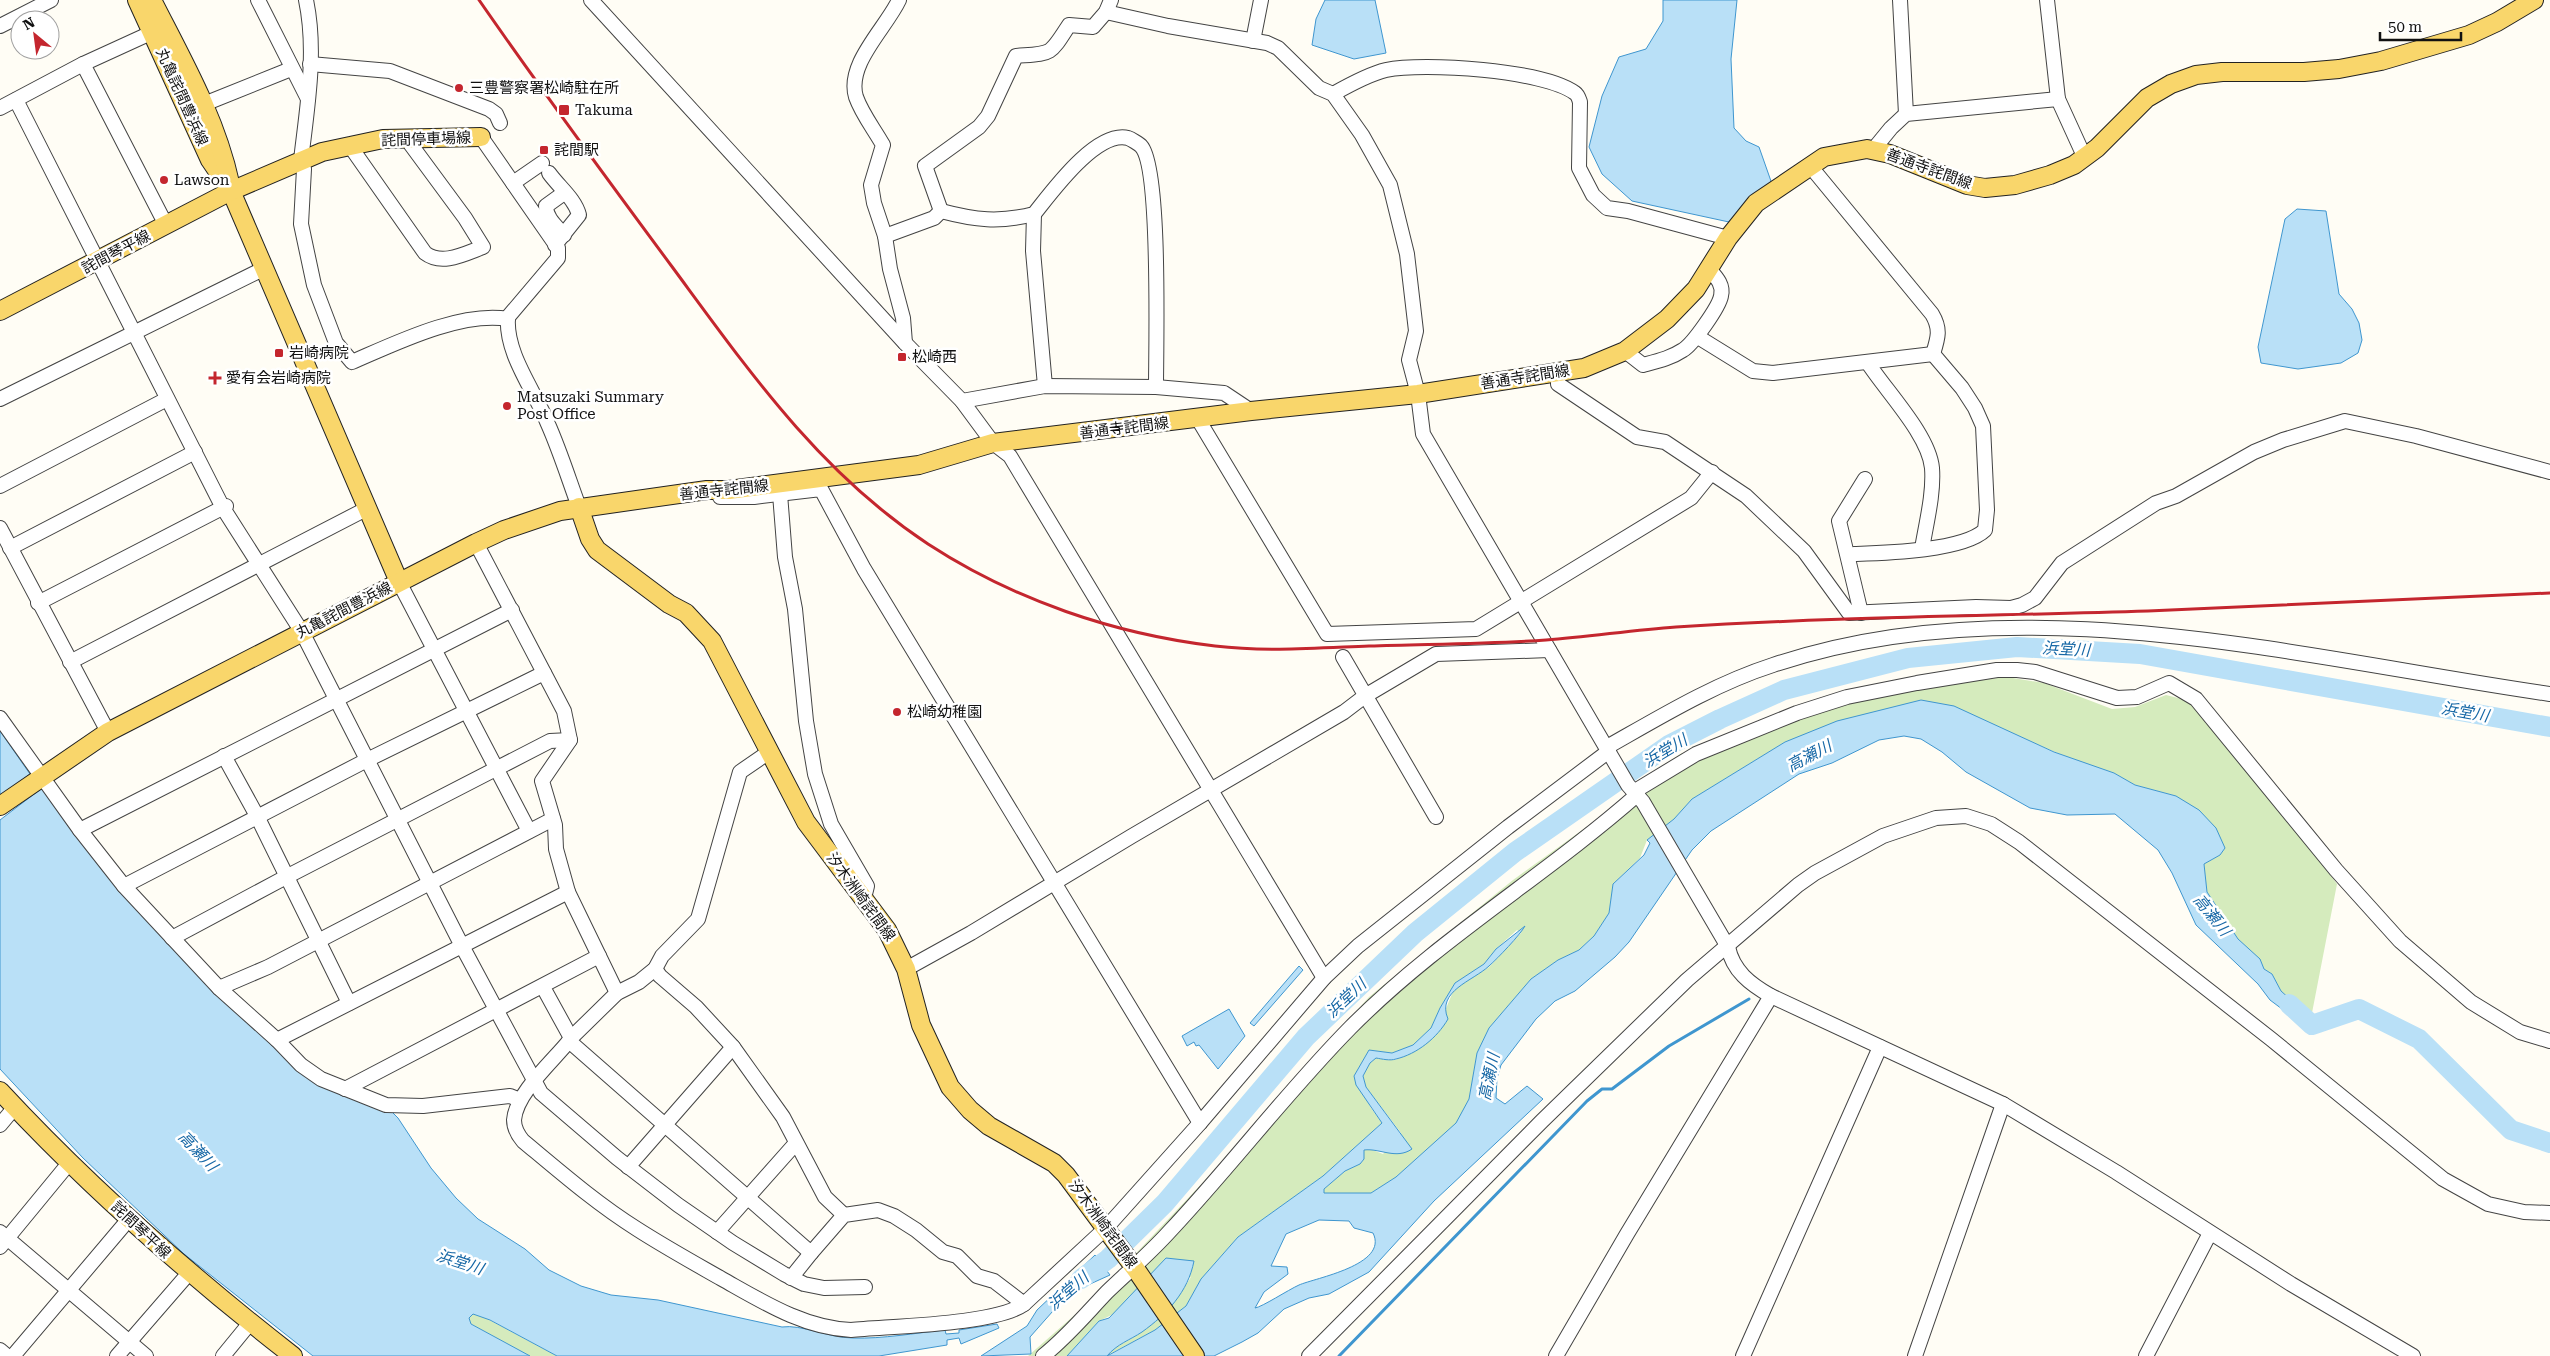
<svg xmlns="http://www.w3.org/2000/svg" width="2550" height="1356" font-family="'Roboto Serif','Noto Sans JP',serif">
  <rect width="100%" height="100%" fill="#fffdf5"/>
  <g fill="#d5ebbd">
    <path d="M2007 677 2044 683 2112 709 2135 707 2166 695 2190 701 2302 837 2337 884 2311 1018 2281 991 2272 974 2264 969 2259 959 2238 939 2207 892 2204 864 2220 855 2176 796 2135 785 2114 773 2081 763 1994 726 1799 737 1785 742 1692 799 1674 819 1647 840 1640 858 1613 884 1609 913 1594 936 1579 950 1558 960 1531 979 1489 1028 1477 1053 1469 1099 1457 1123 1396 1177 1371 1193H1324V1189L1345 1171 1360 1164 1364 1159V1150L1370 1149 1383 1154 1401 1133 1366 1087 1363 1076 1370 1063 1376 1058 1395 1060 1415 1051 1445 1011 1454 989 1489 967 1521 933 1517 930 1496 949 1484 964 1455 983 1440 1008 1431 1028 1413 1045 1392 1053 1369 1050 1354 1076 1371 1108 1382 1123 1323 1176 1238 1237 1201 1279 1186 1306 1155 1330 1106 1356C1116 1345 1129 1341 1141 1332 1163 1317 1177 1299 1191 1277L1099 1321 1067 1356H1028L1078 1312 1125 1265 1209 1176 1369 997 1513 880 1628 797 1626 790 1682 753 1690 765C1739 741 1792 717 1846 704 1898 691 1953 683 2007 677Z"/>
    <path d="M473 1314 480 1315 557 1356H529L471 1324 469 1318Z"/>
  </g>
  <g fill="#b9e0f7" stroke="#3f96cf" fill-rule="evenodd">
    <path d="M1325 0H1375L1386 53 1354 59 1312 45 1316 19Z"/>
    <path d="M1663 0H1737L1731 59 1734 128 1746 141 1759 147 1772 184 1753 199 1729 222 1632 201 1602 174 1589 147 1602 96 1619 57 1646 49 1663 21Z"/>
    <path d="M2297 209 2326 211 2339 294 2352 309 2359 323 2362 340 2358 353 2341 363 2298 369 2261 363 2258 347 2285 219Z"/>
    <path d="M1921 700 1954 706 2054 752 2114 773 2135 785 2176 796 2199 810 2216 828 2225 848 2220 855 2204 864 2207 892 2238 939 2260 959 2264 969 2272 974 2281 991 2311 1018 2306 1027 2270 1000 2258 984 2196 925 2172 873 2158 850 2115 814 2067 815 2030 808 1966 772 1942 752 1921 739 1904 736 1879 740 1832 763 1799 774 1711 831 1692 850 1629 942 1615 957 1575 991 1555 1001 1536 1019 1501 1065 1497 1078 1496 1098 1505 1104 1527 1086 1543 1099 1434 1201 1369 1272 1329 1294 1309 1298 1284 1309 1258 1333 1242 1342 1214 1356H1067L1099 1321 1109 1318 1166 1258 1194 1261C1188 1292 1167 1314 1142 1332 1130 1340 1117 1344 1107 1356L1155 1330 1186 1306 1201 1279 1238 1237 1323 1176 1382 1123 1356 1085 1354 1076 1369 1050 1392 1053 1413 1045 1431 1028 1440 1008 1455 983 1484 964 1496 949 1525 926C1520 935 1498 958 1489 966 1473 981 1436 991 1448 1019 1437 1038 1417 1054 1396 1059 1390 1061 1382 1059 1376 1058L1370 1063 1363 1076 1366 1087 1412 1149C1396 1160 1380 1148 1364 1150V1159L1360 1164 1345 1171 1324 1189V1193H1371L1396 1177 1456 1123 1469 1099 1477 1053 1489 1028 1531 979 1558 960 1579 950 1594 936 1609 913 1613 884 1644 855 1650 843 1647 840 1674 819 1692 799 1785 742 1837 721ZM1319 1220 1349 1221 1354 1228 1373 1233C1389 1265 1315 1278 1299 1285 1288 1290 1262 1307 1255 1308L1264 1292 1288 1274 1287 1267 1271 1266 1286 1234Z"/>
    <path d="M0 731 30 774 0 796Z"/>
    <path d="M42 788 272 1043 391 1111 398 1118 431 1168 456 1198 478 1219 525 1249 549 1270 581 1286 611 1295 658 1300 782 1327C801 1324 829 1338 853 1338 883 1339 915 1333 945 1330L946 1334 959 1333V1330L997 1324 999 1328 961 1344 959 1338 947 1340V1345L879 1356H557L490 1320 473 1314 469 1318 471 1324 530 1356H313L184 1254 83 1158 0 1069V820Z"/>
    <path d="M1299 966 1303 970 1254 1026 1250 1023Z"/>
    <path d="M1229 1009 1245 1036 1218 1069 1199 1045 1196 1046 1194 1042 1187 1046 1182 1036Z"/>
    <path d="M1095 1255 1110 1275 1068 1294 1030 1337 1031 1354 981 1356 1027 1326 1037 1310Z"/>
  </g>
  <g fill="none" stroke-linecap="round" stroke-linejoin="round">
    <path stroke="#3f96cf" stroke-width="3" d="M1339 1356 1587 1101 1602 1089H1612L1669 1046 1749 999"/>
    <g stroke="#b9e0f7" stroke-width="20">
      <path d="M2289 1004 2312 1025 2359 1009 2419 1039 2511 1130 2550 1143"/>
      <path d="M1081 1279 1108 1259 1165 1203 1306 1037 1415 933 1515 852 1669 745 1720 719 1784 690 1908 658 2017 647 2140 654 2550 727"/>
    </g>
    <g stroke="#444" stroke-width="16">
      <g id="minor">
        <path d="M258 0 308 99"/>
        <path d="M306 0C317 52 307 108 301 160L304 169 301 224 314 285 336 343 352 362C396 343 461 311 508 319"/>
        <path d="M591 0 905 343 962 401 993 443 1010 456 1324 978"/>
        <path d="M899 0C886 28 846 64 856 97 862 114 874 129 883 145L871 185 874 203 885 236 890 269 903 318 905 343"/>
        <path d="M1900 0 1906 114"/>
        <path d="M2047 0 2058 99 2084 156"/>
        <path d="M1106 12 1168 26 1267 43 1278 48 1319 88 1333 94 1362 135 1390 185 1407 254 1416 331 1409 360 1418 394 1423 434 1628 785 1643 802 1728 947C1733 971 1750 984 1771 996L2003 1104 2116 1172 2291 1284 2413 1356"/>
        <path d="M0 26 51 0"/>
        <path d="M1253 41 1261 0"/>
        <path d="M83 64 166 225"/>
        <path d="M310 64 390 71 489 109 496 114 500 123"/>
        <path d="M1333 94C1349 85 1369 74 1386 70 1423 62 1544 70 1575 93 1578 95 1579 99 1580 102L1579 168 1593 195 1607 208 1628 211 1728 238"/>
        <path d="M16 100 223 508 302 632 462 946 541 1093 617 1158 678 1205 733 1243 784 1274 804 1284 824 1288 865 1287"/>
        <path d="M204 104 291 69"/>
        <path d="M0 108 83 64 153 32"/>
        <path d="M481 137 558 248V258L508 317C505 354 535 391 548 424 560 451 569 480 579 507"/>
        <path d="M350 146 425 253C442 266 464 254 483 247L465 218 406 138"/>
        <path d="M1873 150 1891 128 1906 114 2058 99"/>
        <path d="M1811 167 1932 314C1941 329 1938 338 1933 354"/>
        <path d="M549 173C559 187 575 199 579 215L555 245"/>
        <path d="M513 183 542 163"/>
        <path d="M941 211C975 220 999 223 1034 214 1051 193 1096 130 1128 138 1131 139 1139 144 1141 146 1161 167 1156 349 1156 387"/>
        <path d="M941 211 925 166 979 127 988 116 1016 56C1053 53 1049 56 1069 25L1093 27 1106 12 1111 0"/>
        <path d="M1034 214 1033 251 1045 386"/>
        <path d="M564 235C556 226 546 218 546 206L564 193"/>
        <path d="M885 236 934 218 941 211"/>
        <path d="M1698 337 1753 371 1773 373 1933 354"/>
        <path d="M1625 351 1643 365C1658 361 1671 358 1683 350 1693 344 1719 307 1721 296 1724 285 1716 277 1709 269"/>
        <path d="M1868 363C1886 391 1929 435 1932 468 1934 494 1926 524 1922 549"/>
        <path d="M1558 372V384L1637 437 1665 442 1746 496 1804 551 1849 613 1976 607 2011 608 2022 605 2035 598 2062 563 2156 503 2176 496 2254 452 2283 440 2345 421 2416 436 2550 472"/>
        <path d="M0 399 265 268"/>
        <path d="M962 401 1045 386 1156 387 1224 393 1251 411"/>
        <path d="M1198 419 1327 634 1476 629 1691 498 1712 472"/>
        <path d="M0 486 167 399"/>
        <path d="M780 494 785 557 795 609 806 721 815 774 831 824 867 886 864 898"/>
        <path d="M720 497H754L821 489 864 569 1200 1123"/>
        <path d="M0 528 108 732"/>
        <path d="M476 543 564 711 570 740 542 781 555 825 556 849 568 892 617 993"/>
        <path d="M10 548 195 452"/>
        <path d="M1854 554C1885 553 1963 551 1985 530L1987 510 1983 426 1975 408 1962 388 1933 354"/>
        <path d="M399 582 529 831"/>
        <path d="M38 603 226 506"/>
        <path d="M1861 613 1839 521 1865 479"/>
        <path d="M1343 657 1436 817"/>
        <path d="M70 662 368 508"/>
        <path d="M0 718 80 830 124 886 219 988 277 1040 301 1065 321 1079 386 1105 423 1106 510 1096 520 1100"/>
        <path d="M1607 747C1660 717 1714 684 1773 665 2020 582 2300 658 2550 694"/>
        <path d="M224 756 257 816 349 1003"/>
        <path d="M1635 791 1696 754 1797 713 1847 697 1917 683 1997 670H2017L2035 672 2117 698 2137 697 2169 683 2196 699 2336 870 2400 941 2471 1002 2520 1032 2550 1041"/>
        <path d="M80 830 512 610"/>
        <path d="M124 886 367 760 544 673"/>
        <path d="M172 938 286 877 550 741 570 740"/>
        <path d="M655 969 660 976 696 1007 733 1047 783 1117 825 1197 844 1215"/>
        <path d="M906 969 971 933 1132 836 1344 712 1365 696 1436 654 1549 650"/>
        <path d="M543 987 571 1038 569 1041 811 1253 844 1215 878 1210 894 1216 916 1230 943 1252 957 1256 977 1276 994 1281 1024 1304 1106 1228 1200 1123 1324 978 1358 946 1508 827 1609 751"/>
        <path d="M219 988 268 967 553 819"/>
        <path d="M571 1038 617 993 639 982 655 969 662 956 698 919 740 772 769 752"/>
        <path d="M277 1040 568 892"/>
        <path d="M569 1041C553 1061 516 1093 514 1120 514 1128 518 1135 523 1141 559 1171 597 1204 637 1229 665 1247 694 1263 722 1279 763 1302 804 1328 851 1330 891 1326 995 1325 1024 1304"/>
        <path d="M345 1089 599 956"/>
        <path d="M0 1125 15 1107"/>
        <path d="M628 1167 733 1047"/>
        <path d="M0 1232 146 1356"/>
        <path d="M717 1232 796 1143"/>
        <path d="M0 1247 70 1162"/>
        <path d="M791 1278 811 1253"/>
        <path d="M0 1350 7 1356"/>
        <path d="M13 1356 129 1219"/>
        <path d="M117 1356 189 1273"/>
        <path d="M223 1356 250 1323"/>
        <path d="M1043 1356C1067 1337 1086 1314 1107 1292 1128 1272 1150 1253 1169 1232 1231 1166 1286 1093 1350 1028 1437 940 1545 876 1638 794"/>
        <path d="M1309 1356 1542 1121 1687 980 1798 885 1815 873 1883 836 1936 818 1966 816 1991 824 2019 842 2271 1039 2443 1179 2488 1204 2524 1212 2550 1213"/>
        <path d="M1556 1356 1627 1234 1771 996"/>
        <path d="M1743 1356 1880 1047"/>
        <path d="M1915 1356 2003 1104"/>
        <path d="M2146 1356 2210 1233"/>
      </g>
    </g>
    <g stroke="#222" stroke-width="20">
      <g id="major">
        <path d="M137 0 210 160 231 191 399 582"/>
        <path d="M152 0C182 59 216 118 230 183"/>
        <path d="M0 311 231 191 322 152 383 139 481 137"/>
        <path d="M579 507 590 539 597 550 669 604 686 613 712 641 806 822 887 930 906 969 921 1025 950 1087 970 1110 989 1126 1054 1163 1066 1175 1137 1271 1195 1356"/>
        <path d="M0 806 108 732 476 543 504 530 560 511 707 490H729L919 465 993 443 1251 411 1418 394 1584 368 1625 351 1667 319 1696 289 1728 238 1756 203 1824 157 1867 149 1890 154 1967 185 1985 188 2015 185 2050 175 2074 165 2097 148 2147 98 2171 84 2196 75 2222 72H2304L2339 69 2381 61 2469 35 2497 22 2534 0"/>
        <path d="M0 1091C90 1188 189 1275 293 1356"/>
      </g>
    </g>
    <use href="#minor" stroke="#fff" stroke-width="14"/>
    <use href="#major" stroke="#f9d66b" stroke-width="18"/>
    <path stroke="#c4262e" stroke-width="3" d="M479 0C542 91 607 179 673 268 749 371 819 472 928 544 1014 600 1114 634 1215 646 1267 652 1318 648 1369 646 1428 644 1487 644 1546 640 1589 637 1632 630 1676 627 1833 617 1991 616 2148 611 2282 606 2416 600 2550 593"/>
  </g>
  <g fill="#c4262e" stroke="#fff" stroke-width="2">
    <circle cx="459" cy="88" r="5"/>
    <rect x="558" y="104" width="12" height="12" rx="2.5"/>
    <rect x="539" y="145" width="10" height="10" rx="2.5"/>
    <circle cx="164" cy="180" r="5"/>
    <rect x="274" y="348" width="10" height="10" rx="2.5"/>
    <rect x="897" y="352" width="10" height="10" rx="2.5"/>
    <path d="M212.5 370.5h5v5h5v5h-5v5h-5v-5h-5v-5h5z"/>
    <circle cx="507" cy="406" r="5"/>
    <circle cx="897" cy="712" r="5"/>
  </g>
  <g text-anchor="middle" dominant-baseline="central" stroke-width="5" stroke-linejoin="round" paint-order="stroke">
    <g font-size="15" fill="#111" stroke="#fff" text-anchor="start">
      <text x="469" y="88">三豊警察署松崎駐在所</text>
      <text x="575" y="110">Takuma</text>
      <text x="554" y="150">詫間駅</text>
      <text x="174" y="180">Lawson</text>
      <text x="289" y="353">岩崎病院</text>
      <text x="912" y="357">松崎西</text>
      <text x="226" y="378">愛有会岩崎病院</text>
      <text x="517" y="397">Matsuzaki Summary<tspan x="517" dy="17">Post Office</tspan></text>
      <text x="907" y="712">松崎幼稚園</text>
    </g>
    <g font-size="15" fill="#111" stroke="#fff">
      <text transform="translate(182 97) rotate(66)">丸亀詫間豊浜線</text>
      <text transform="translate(426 139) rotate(-2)">詫間停車場線</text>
      <text transform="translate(1929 169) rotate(20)">善通寺詫間線</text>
      <text transform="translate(116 252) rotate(-28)">詫間琴平線</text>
      <text transform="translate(1525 377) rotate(-9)">善通寺詫間線</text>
      <text transform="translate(1124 428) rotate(-7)">善通寺詫間線</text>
      <text transform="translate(724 490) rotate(-6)">善通寺詫間線</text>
      <text transform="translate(344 610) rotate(-27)">丸亀詫間豊浜線</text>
      <text transform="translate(861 897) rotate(54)">汐木洲崎詫間線</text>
      <text transform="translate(1103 1224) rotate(54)">汐木洲崎詫間線</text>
      <text transform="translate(141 1230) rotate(43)">詫間琴平線</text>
    </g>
    <g font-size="16" font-style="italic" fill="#1768a6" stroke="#fff">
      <text transform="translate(2066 649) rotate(3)">浜堂川</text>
      <text transform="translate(2465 712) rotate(10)">浜堂川</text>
      <text transform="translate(1665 751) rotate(-31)">浜堂川</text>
      <text transform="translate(1809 756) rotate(-28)">高瀬川</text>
      <text transform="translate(2212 915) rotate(51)">高瀬川</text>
      <text transform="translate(1346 998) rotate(-43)">浜堂川</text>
      <text transform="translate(1489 1077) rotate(-78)">高瀬川</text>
      <text transform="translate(198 1151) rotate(47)">高瀬川</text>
      <text transform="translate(460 1262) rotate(18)">浜堂川</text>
      <text transform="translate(1068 1291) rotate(-41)">浜堂川</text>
    </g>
  </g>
  <g transform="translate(35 35) rotate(331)"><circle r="24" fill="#ffffff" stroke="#a0a0a0"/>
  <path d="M0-4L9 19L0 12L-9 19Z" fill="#c4262e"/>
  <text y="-8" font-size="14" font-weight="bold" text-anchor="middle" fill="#111111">N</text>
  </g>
  <path d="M2380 32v8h81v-8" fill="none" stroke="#111111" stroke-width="2.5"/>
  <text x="2388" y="32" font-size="15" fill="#111111" stroke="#ffffff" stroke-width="4" paint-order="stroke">50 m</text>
</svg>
